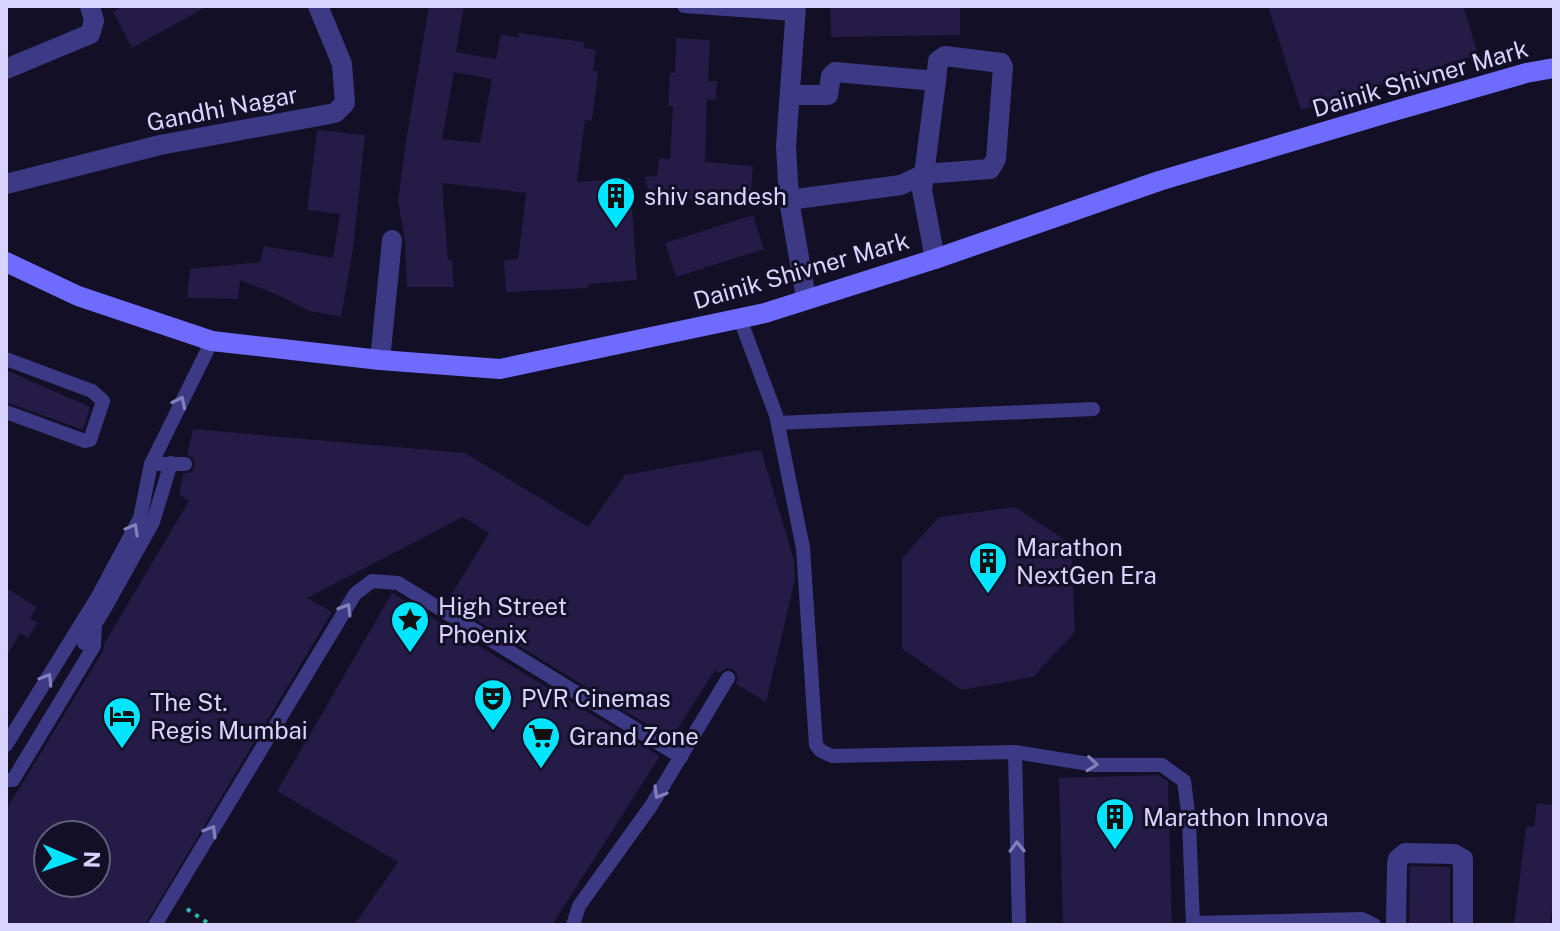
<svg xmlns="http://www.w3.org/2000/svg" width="1560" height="931" font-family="'Public Sans',sans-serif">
  <rect width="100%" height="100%" fill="#130f26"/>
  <g fill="#241b47" fill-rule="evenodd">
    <path d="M123 6H208L132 48 113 12Z"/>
    <path d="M429 6H464L456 52 496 59 501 34 518 38 519 33 584 42V48L596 50 593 71H598L592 121 585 120 577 182 630 178 637 280 588 284V288L506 292 504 260 518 259 526 193 442 183 448 260H452L454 287H407L405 241 398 201 407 134ZM454 72 492 79 480 143 442 139Z"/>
    <path d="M830 6H960V35L831 37Z"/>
    <path d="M1268 6H1463L1478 54 1301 110Z"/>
    <path d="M676 38 710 40 708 81H717L716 100 707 99 705 162 753 166 750 204 650 196 644 177 657 176 659 158 670 159 673 106H668L670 72 675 73Z"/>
    <path d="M317 130 365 135 353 250 341 317 309 311 280 296 240 280 238 299 187 298 190 269 260 262 264 246 333 258 340 214 307 210Z"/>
    <path d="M753 215 764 249 676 277 665 243Z"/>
    <path d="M6 370 90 407 83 430 6 402Z"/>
    <path d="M193 429 465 453 588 527 625 475 761 450 794 560 795 580 766 702 736 684 738 677 734 670 727 668 719 673 715 670 671 739 447 602 489 533 463 517 307 598 332 612 145 925H6V810L103 651 104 644 189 501 179 494 183 474 191 472 195 465 193 458 187 454ZM48 835H96V883H48Z"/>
    <path d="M1015 507 1071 544 1075 632 1033 677 962 690 902 649V558L939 517Z"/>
    <path d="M6 588 37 607 30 618 38 623 28 638 20 633 6 657Z"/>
    <path d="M392 593 660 756 552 925H354L398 862 277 791Z"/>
    <path d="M1159 775 1168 782 1172 925H1063L1059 778Z"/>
    <path d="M1537 803 1554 805V890L1550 925H1514L1526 826 1534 827Z"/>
    <path d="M1410 866 1450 867V925H1409Z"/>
  </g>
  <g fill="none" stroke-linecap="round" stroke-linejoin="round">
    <path stroke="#2fb8b0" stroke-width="4" stroke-dasharray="4 6" stroke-linecap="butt" d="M187 909 211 925"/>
    <g stroke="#3d3a85" stroke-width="14">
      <path d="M684 6 795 14"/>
      <path d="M740 319 776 415 803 548 816 745 821 751 832 756 1015 752 1095 765H1162L1184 781 1189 820 1193 925"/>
      <path d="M6 359 92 391 103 401 90 440 85 441 6 412"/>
      <path d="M778 423 1093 409"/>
      <path d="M151 464 212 341"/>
      <path d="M106 606 153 522 171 463"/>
      <path d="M6 745 97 598 140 518 151 464H185"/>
      <path d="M1015 752 1019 925"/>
      <path d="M6 780H13L94 646 95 622"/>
      <path d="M1193 923 1362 919 1374 925"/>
      <path d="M155 925 355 594 372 581 398 583 681 757"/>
      <path d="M573 925 579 906 651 806 728 678"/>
    </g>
    <g stroke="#3d3a85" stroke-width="20">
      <path d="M796 6 786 146 789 200 806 298"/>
      <path d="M6 69 90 34 94 21 90 6"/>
      <path d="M790 95H828L831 76 835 72 936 81 922 190 935 259"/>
      <path d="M6 184 160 145 335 113 345 103 342 64 318 6"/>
      <path d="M789 200 901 185 924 174 990 169 996 159 1003 67 1001 63 945 56 938 61 936 81"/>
      <path d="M380 360 392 240"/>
      <path d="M1396 925 1397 864 1398 859 1405 853 1454 854 1463 859V925"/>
    </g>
    <path stroke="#6f6bff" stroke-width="20" d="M6 262 78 296 212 341 380 360 500 369 765 313 935 259 1159 181 1394 111 1526 73 1554 68"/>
    <path stroke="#3d3a85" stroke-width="14" d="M84 643 106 606"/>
  </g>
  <defs><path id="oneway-chevron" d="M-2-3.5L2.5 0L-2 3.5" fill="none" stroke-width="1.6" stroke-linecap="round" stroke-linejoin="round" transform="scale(2)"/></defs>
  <g stroke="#837fbc">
    <use href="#oneway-chevron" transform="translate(180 402) rotate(-64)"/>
    <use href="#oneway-chevron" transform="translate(133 529) rotate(-61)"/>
    <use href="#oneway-chevron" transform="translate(346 609) rotate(-59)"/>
    <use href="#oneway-chevron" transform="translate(47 679) rotate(-58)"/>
    <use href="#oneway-chevron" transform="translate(1092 764) rotate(6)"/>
    <use href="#oneway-chevron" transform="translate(659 793) rotate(121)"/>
    <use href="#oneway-chevron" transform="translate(211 831) rotate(-59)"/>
    <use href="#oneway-chevron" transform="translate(1017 847) rotate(-91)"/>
  </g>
  <defs>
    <g id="building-pin" transform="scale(2)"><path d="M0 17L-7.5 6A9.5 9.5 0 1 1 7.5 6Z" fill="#00e5ff" stroke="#130f26"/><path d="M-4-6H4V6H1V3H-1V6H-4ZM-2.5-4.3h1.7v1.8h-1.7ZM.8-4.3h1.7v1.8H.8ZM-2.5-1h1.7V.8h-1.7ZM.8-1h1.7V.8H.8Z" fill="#111"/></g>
    <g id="sight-pin" transform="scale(2)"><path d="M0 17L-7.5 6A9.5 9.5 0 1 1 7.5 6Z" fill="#00e5ff" stroke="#130f26"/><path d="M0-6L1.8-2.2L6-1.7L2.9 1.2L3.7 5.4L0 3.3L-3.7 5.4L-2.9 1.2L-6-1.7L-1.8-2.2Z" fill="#111"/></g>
    <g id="theatre-pin" transform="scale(2)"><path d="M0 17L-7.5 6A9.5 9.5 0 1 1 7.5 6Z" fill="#00e5ff" stroke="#130f26"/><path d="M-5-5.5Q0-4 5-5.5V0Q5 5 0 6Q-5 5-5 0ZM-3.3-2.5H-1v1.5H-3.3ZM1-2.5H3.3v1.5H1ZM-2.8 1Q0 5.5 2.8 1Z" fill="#111"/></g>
    <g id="hotel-pin" transform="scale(2)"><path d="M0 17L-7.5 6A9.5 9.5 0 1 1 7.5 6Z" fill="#00e5ff" stroke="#130f26"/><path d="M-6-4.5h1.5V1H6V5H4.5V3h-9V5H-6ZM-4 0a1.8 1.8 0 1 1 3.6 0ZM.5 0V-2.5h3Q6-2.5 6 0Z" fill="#111"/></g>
    <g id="supermarket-pin" transform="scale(2)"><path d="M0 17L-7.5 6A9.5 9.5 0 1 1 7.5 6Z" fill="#00e5ff" stroke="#130f26"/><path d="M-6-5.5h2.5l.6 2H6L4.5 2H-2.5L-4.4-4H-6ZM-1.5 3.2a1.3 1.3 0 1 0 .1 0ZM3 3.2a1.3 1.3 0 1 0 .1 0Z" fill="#111"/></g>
  </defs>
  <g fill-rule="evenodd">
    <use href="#building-pin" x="616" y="196"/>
    <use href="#building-pin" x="988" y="561"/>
    <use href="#sight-pin" x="410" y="620"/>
    <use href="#theatre-pin" x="493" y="698"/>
    <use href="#hotel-pin" x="122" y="716"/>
    <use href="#supermarket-pin" x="541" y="736"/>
    <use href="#building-pin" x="1115" y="817"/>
  </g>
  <g text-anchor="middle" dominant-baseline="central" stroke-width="6" stroke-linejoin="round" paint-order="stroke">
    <g font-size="24" fill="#d9d4ff" stroke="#130f26">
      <text transform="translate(1420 78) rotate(-16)">Dainik Shivner Mark</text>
      <text transform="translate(222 108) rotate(-11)">Gandhi Nagar</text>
      <text transform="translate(801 270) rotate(-16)">Dainik Shivner Mark</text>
    </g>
    <g font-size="24" fill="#d9d4ff" stroke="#130f26" text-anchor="start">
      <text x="644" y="196">shiv sandesh</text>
      <text x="1016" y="547">Marathon<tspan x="1016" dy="28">NextGen Era</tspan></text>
      <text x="438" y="606">High Street<tspan x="438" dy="28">Phoenix</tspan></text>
      <text x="521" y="698">PVR Cinemas</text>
      <text x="150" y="702">The St.<tspan x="150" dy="28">Regis Mumbai</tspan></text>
      <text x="569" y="736">Grand Zone</text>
      <text x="1143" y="817">Marathon Innova</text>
    </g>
  </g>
  <rect width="1560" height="931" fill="none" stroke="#d9d4ff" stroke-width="16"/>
  <g transform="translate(72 859) rotate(92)"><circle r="38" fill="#130f26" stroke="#625e7d" stroke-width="2"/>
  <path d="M0-6L14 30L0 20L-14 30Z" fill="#00e5ff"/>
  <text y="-12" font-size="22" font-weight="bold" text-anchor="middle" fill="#d9d4ff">N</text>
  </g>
</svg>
